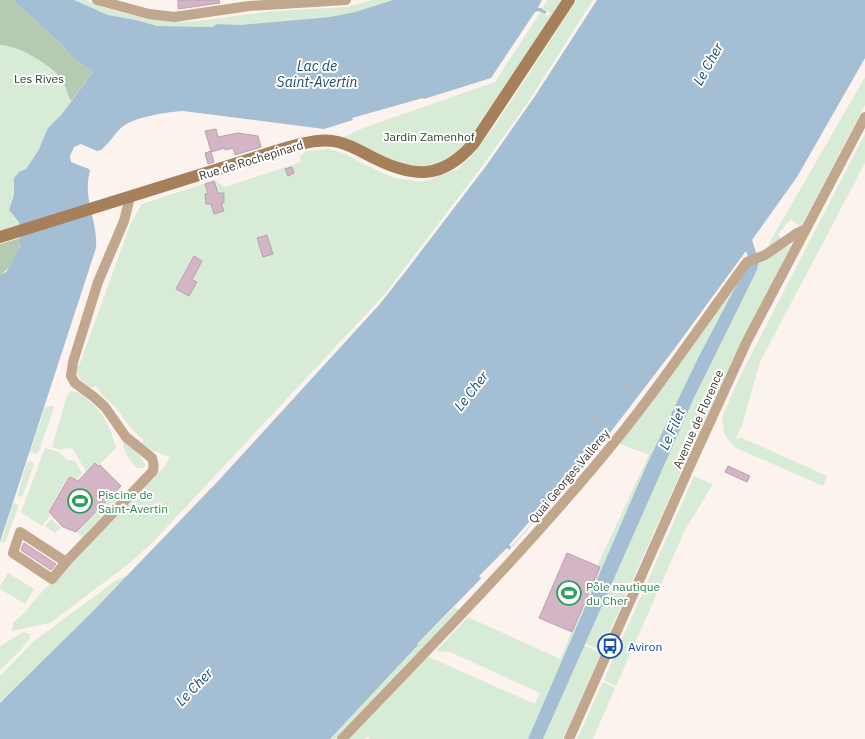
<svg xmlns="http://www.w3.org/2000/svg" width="865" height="739" font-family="'IBM Plex Sans',sans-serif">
  <rect width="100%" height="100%" fill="#fdf3ee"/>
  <g fill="#d8ebd6">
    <path d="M0 0H13L61 44 71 101 61 115 48 128 38 151 26 169 14 178V195L9 210 19 222V225L0 231Z"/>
    <path d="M74 0H86L102 7 128 14 172 22 197 21 273 11 347 7 372 0H393L355 12 330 17 240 25 217 24 213 27 157 26 136 20 108 15Z"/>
    <path d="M548 0H563L466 143 456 153 440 164 424 167H409L342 138 363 128 495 82 541 11 547 16 550 13 542 8Z"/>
    <path d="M577 0H593L525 107 483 165 385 294 152 543 127 565 50 623 12 631 13 623 25 612 39 595 165 466 170 457 151 450 143 444V439C130 430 124 417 114 406 108 399 100 394 96 386L92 388C83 383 79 380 76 370L80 363 130 225 142 204 215 180 225 187 301 162 300 156 307 151 329 149 343 153 380 172 395 178 422 182 458 169 474 153 496 124Z"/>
    <path d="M865 77V105L803 223 800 226 791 219 778 234 781 239 767 250 771 240Z"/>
    <path d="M865 134V163L760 362 742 425 736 438 738 439 740 437 827 476 823 486 736 448 728 440 724 433 722 417 740 376Z"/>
    <path d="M792 244 740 345 684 465 672 459 671 460 683 467 609 633H608L601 650 584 643 693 400 757 270 759 261Z"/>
    <path d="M745 269 699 356 647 464 528 739H370L368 737 364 739H348L427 656 535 704 540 693 450 652 436 651 468 617 560 659 599 567 598 564 649 455 618 443Z"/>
    <path d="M70 391C77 391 82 395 88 400 104 413 111 428 116 448L98 466 95 463 86 472 73 449 67 448 61 450 52 447 66 399Z"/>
    <path d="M48 406H53L54 408 39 451 37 454 30 452 45 407Z"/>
    <path d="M123 440 139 454 145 465 144 468H137C130 461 122 450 123 440Z"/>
    <path d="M45 448 59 452 67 460 75 461 82 473 77 480 70 477 66 480 48 512 50 516 42 526 21 512Z"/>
    <path d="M31 461 34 464 23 495 21 497 17 496 27 462Z"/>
    <path d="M694 476 713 484 685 530 616 686 604 680Z"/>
    <path d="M121 487 125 492 104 514 99 509Z"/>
    <path d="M13 503 19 505 6 541 4 543H1Z"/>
    <path d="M97 511 102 516 82 537 77 532Z"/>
    <path d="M51 519 61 528 55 533 45 526Z"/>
    <path d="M8 573 34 589 25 604 0 589V586Z"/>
    <path d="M128 575 9 695 0 702V676L34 641 118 579Z"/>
    <path d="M455 607 459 611 338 739H330L417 646V644Z"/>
    <path d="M23 632 30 634V638L19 652 0 670V646Z"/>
    <path d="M583 645 601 653 563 739H543Z"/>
    <path d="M603 682 615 688 593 739H577Z"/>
  </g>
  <g fill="#b4cbb2">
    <path d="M0 0H13L61 44 72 57 93 72 71 101C68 95 64 82 62 79 51 65 18 45 0 45Z"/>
    <path d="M20 238C21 252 12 268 0 275V244Z"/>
  </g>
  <g fill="#a4bed4">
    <path d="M13 0H74L108 15 136 20 157 26 213 27 217 24 240 25 330 17 355 12 393 0H542L538 8H541L547 12 545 14 539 11 535 12 491 78 424 99 423 98 352 118 353 120 324 129 183 111C167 112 134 117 122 127 114 134 109 144 101 150L97 151 81 144 74 147 70 156 71 162 89 169 90 171C82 199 98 220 96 248L0 542V275L6 272 12 263 20 246 19 222 9 210 14 195V178L19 172 26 169 38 151 48 128 61 115 93 72 72 57 61 44Z"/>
    <path d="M597 0H865V58L797 177 752 240 759 261 757 270 693 400 543 739H528L647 464 699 356 745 269 748 257 746 251 672 352 583 468 576 469 564 488 509 550 417 644 418 645 330 739H0V703L93 611 220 479 379 305 409 267 486 166 535 96Z"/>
  </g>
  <g fill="#fdf3ee">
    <path d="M535 515 537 518 511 547 509 545Z"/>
    <path d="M507 548 509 550 482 579 479 576Z"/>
  </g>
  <g fill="#d4b5c5" stroke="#b9a1ad">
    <path d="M178 0H219L220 3 178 9Z"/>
    <path d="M216 129 218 137 238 133 258 136 261 147 235 155 233 148 225 150V148L211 152 214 162 208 164 205 153 211 151 205 131Z"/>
    <path d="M292 167 294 173 288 176 285 169Z"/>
    <path d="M214 181 218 193H224V203H221L224 211 214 214 211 204H206L205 194 208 193 205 184Z"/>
    <path d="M267 235 273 254 263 257 257 238Z"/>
    <path d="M194 256 202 261 192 280 197 282 189 296 176 289Z"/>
    <path d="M95 463 98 466 100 465 121 486 76 532 63 527 49 512 68 479 70 477 78 481Z"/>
    <path d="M728 466 750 476 747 482 725 472Z"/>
    <path d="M24 543 56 564 51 570 21 550Z"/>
    <path d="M567 553 600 567 572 632 539 618Z"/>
  </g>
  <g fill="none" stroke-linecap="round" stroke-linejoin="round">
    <g stroke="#c0a78d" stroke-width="10">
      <path d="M97 0 149 14 174 17 249 6 346 0"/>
      <path d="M20 532 66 562 52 579 13 553Z"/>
      <path d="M66 562 153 471C154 466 154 463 152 458L126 437 105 407 94 397 75 383 71 376 73 362 98 282 124 221 130 197"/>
      <path d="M342 739C431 646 521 555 603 456 655 394 699 327 747 262L765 255 797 233 806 229"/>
      <path d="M569 739 689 468 747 341 865 117"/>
    </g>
    <path stroke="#a5805a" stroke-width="12" d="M0 237 289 147C305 143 321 138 338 142 351 145 362 152 374 158 414 178 442 180 474 143L569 0"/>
  </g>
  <defs>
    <g id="stadium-ring" transform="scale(1.25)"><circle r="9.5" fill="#fff" stroke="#2e9e5b" stroke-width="1.5"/><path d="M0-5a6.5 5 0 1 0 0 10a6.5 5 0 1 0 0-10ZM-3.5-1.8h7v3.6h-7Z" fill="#2e9e5b"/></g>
    <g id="bus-ring" transform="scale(1.25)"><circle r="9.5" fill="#fff" stroke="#1a4fb4" stroke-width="1.5"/><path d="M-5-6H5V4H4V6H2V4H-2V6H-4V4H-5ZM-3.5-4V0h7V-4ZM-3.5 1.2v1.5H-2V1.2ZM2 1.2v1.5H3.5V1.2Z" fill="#1a4fb4"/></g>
  </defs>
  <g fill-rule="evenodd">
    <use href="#stadium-ring" x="80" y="501"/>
    <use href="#stadium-ring" x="569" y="593"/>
    <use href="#bus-ring" x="610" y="646"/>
  </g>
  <g text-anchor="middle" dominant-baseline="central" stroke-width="4" stroke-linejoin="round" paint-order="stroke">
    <g font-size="12" fill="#244622" stroke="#fff">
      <text x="39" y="78">Les Rives</text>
      <text x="429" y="136">Jardin Zamenhof</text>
    </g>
    <g font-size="12" fill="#423833" stroke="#fff">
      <text transform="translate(251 160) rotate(-17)">Rue de Rochepinard</text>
      <text transform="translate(698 419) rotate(-66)">Avenue de Florence</text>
      <text transform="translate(569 476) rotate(-50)">Quai Georges Vallerey</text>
    </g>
    <g font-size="12" fill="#27864d" stroke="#fff" text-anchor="start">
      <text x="98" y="494">Piscine de<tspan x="98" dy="14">Saint-Avertin</tspan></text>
      <text x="586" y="586">Pôle nautique<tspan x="586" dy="14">du Cher</tspan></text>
    </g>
    <g font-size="12" fill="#164399" stroke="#fff" text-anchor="start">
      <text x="628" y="646">Aviron</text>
    </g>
    <g font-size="14" font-style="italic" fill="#1f4b6b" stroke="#fff">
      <text transform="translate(708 64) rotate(-61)">Le Cher</text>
      <text x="317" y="66">Lac de<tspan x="317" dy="16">Saint-Avertin</tspan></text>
      <text transform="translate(471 391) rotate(-52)">Le Cher</text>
      <text transform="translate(672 429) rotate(-66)">Le Filet</text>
      <text transform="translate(194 687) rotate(-46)">Le Cher</text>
    </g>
  </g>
</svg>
